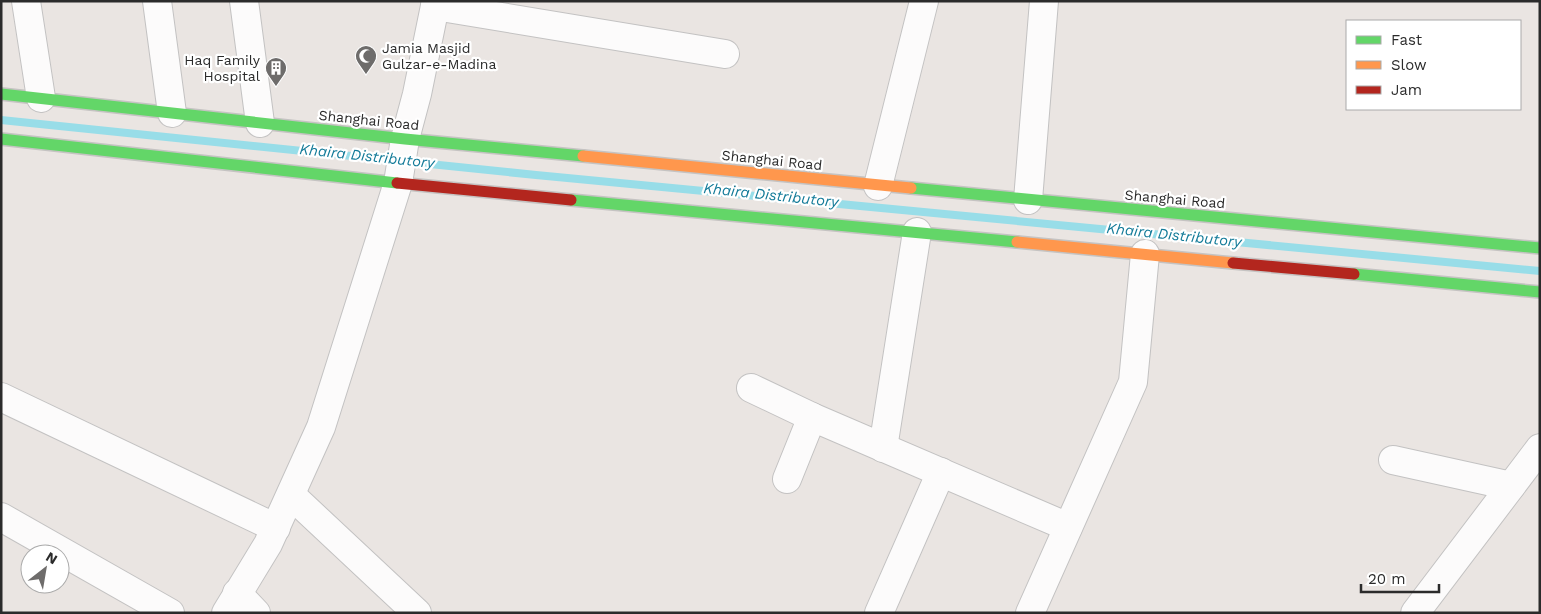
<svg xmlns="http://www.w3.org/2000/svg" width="1541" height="614" font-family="'Work Sans',sans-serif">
  <rect width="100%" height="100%" fill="#eae5e2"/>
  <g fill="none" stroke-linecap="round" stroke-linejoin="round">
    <path stroke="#98dde8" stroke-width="8" d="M1 120 536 175 1540 271"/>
    <g stroke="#c3c2c2" stroke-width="30">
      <g id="street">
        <path d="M26 1 41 98"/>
        <path d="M157 1 172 113"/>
        <path d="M244 1 260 123"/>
        <path d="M435 6 725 54"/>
        <path d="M878 186 924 1"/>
        <path d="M1028 200 1044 1"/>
        <path d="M751 388 812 417"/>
        <path d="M1 397 276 528"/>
        <path d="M883 448 917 232"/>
        <path d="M1393 460 1511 486"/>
        <path d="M787 479 812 417 1068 527"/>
        <path d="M291 495 417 613"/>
        <path d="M1 517 170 613"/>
        <path d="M237 593 256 613"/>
        <path d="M226 613 268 544 321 427 398 183 405 139 417 94 436 1"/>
        <path d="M879 613 941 472"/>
        <path d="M1030 613 1133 382 1145 254"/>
        <path d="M1415 613 1540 448"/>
      </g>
    </g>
    <g stroke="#c5c3c2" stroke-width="14">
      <g id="fast">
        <path d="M1 94 405 139 583 156"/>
        <path d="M1 139 397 183"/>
        <path d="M911 188 1540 248"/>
        <path d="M571 200 1017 242"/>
        <path d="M1354 274 1540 292"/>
      </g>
    </g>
    <g stroke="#c5c3c2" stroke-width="14">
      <g id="slow">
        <path d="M583 156 911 188"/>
        <path d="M1017 242 1233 263"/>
      </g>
    </g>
    <g stroke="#c5c3c2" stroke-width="14">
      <g id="jam">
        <path d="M397 183 571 200"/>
        <path d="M1233 263 1354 274"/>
      </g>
    </g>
    <use href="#street" stroke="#fcfbfb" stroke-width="28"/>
    <use href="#fast" stroke="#63d668" stroke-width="11"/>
    <use href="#slow" stroke="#ff974d" stroke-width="11"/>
    <use href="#jam" stroke="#b3261e" stroke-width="11"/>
  </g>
  <defs>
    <g id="mosque-pin" transform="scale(1.125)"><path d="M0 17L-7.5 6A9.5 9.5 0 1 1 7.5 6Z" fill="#6e6c6b" stroke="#fff"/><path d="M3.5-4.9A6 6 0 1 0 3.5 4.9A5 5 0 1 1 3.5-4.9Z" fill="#fff"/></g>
    <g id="building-pin" transform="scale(1.125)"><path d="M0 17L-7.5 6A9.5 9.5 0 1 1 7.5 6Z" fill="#6e6c6b" stroke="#fff"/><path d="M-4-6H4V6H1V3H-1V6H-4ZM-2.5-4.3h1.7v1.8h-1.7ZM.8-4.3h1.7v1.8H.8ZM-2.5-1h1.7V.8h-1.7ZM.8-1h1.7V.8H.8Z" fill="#fff"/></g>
  </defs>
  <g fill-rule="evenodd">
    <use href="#mosque-pin" x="366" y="56"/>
    <use href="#building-pin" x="276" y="68"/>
  </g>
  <g text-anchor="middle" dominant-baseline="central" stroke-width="4.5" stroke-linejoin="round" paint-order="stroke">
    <g font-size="14" fill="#2b2b2b" stroke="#fff" text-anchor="start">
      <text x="382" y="48">Jamia Masjid<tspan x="382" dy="16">Gulzar-e-Madina</tspan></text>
      <text x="260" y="60" text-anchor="end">Haq Family<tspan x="260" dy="16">Hospital</tspan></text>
    </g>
    <g font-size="14" fill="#2b2b2b" stroke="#fff">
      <text transform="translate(369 120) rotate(6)">Shanghai Road</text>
      <text transform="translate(772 160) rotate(6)">Shanghai Road</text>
      <text transform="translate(1175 199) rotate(5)">Shanghai Road</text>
    </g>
    <g font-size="15" font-style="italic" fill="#127a98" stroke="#fff">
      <text transform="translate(367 156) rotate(6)">Khaira Distributory</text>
      <text transform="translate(771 195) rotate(6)">Khaira Distributory</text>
      <text transform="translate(1174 235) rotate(6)">Khaira Distributory</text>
    </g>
  </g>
  <rect width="1541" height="614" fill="none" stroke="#2b2b2b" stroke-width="5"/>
  <rect x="1346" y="20" width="175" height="90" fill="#ffffff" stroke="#aaaaaa"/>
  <rect x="1356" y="36" width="25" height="8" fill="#63d668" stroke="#aaaaaa"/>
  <text x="1391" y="45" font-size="15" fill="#2b2b2b">Fast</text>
  <rect x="1356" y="61" width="25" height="8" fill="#ff974d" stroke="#aaaaaa"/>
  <text x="1391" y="70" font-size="15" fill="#2b2b2b">Slow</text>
  <rect x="1356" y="86" width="25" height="8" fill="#b3261e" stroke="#aaaaaa"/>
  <text x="1391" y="95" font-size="15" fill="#2b2b2b">Jam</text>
  <g transform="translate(45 569) rotate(31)"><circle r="24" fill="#ffffff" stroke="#aaaaaa"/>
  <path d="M0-4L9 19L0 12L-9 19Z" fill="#6e6c6b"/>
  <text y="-8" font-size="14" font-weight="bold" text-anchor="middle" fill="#2b2b2b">N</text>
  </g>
  <path d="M1361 584v8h78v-8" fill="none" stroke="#2b2b2b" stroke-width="2.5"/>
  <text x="1368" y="584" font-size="15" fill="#2b2b2b" stroke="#ffffff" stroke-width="4" paint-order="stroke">20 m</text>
</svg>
